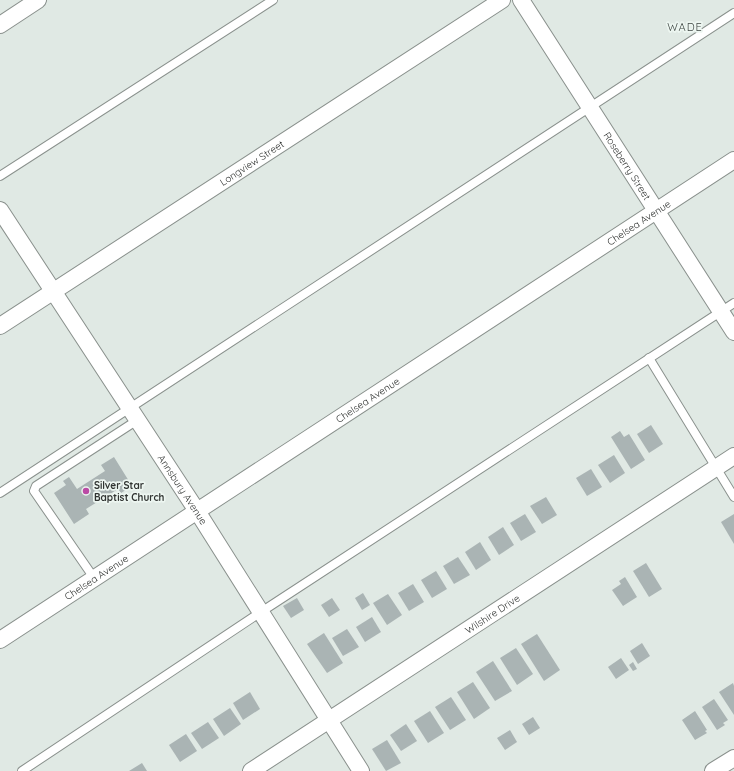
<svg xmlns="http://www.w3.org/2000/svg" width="734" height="771" font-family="Quicksand,sans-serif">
  <rect width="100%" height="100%" fill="#e0e9e4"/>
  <g fill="#aab4b4">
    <path d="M651 425 663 444 649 453 637 434Z"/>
    <path d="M620 431 624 437 629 434 645 460 631 469 611 437Z"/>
    <path d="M614 455 625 473 610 483 598 465Z"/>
    <path d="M114 457 132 486 121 493 118 489 86 509 89 514 74 524 54 493 66 485 63 481 69 477 77 489 105 471 101 465Z"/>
    <path d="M591 469 602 487 587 496 576 478Z"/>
    <path d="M546 497 557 515 542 524 530 506Z"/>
    <path d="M525 514 536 532 521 541 510 523Z"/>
    <path d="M734 514V544L721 522Z"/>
    <path d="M503 527 514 545 499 555 488 537Z"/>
    <path d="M480 542 491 560 476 570 465 552Z"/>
    <path d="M458 557 470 575 454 584 443 566Z"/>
    <path d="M646 563 662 589 649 597 633 571Z"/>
    <path d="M436 571 447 589 432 598 421 580Z"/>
    <path d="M625 577 637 597 623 606 612 590 621 584 619 581Z"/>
    <path d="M413 584 424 602 409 611 398 593Z"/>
    <path d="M363 593 370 605 362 610 355 598Z"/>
    <path d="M388 594 402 615 387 625 373 603Z"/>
    <path d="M297 598 304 610 291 618 283 606Z"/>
    <path d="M332 598 340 610 329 617 321 605Z"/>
    <path d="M372 617 381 632 365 642 356 627Z"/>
    <path d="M347 629 359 647 343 656 332 638Z"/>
    <path d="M324 633 343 663 327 673 307 644Z"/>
    <path d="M537 634 560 670 544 681 521 644Z"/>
    <path d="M642 643 650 656 638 664 630 651Z"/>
    <path d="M516 648 533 674 517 685 500 658Z"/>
    <path d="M621 658 629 670 616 679 608 667Z"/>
    <path d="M493 661 512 691 495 701 476 672Z"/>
    <path d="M633 662 637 669 633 671 629 665Z"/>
    <path d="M473 682 490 708 474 719 457 692Z"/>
    <path d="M733 683 734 686V715L719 692Z"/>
    <path d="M250 692 260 709 243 720 233 703Z"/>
    <path d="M451 697 466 720 450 730 435 707Z"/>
    <path d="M714 699 728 720 723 723 725 725 717 730 702 707Z"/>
    <path d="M230 708 241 724 224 736 213 719Z"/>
    <path d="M430 711 444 733 428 743 414 721Z"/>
    <path d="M695 711 707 730 705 731 707 733 695 740 682 720Z"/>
    <path d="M533 717 540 728 529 735 522 724Z"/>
    <path d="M208 722 219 738 202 749 191 733Z"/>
    <path d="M406 724 417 741 401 751 390 735Z"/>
    <path d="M510 730 517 742 505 750 497 738Z"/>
    <path d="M186 734 197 751 180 762 169 745Z"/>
    <path d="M387 740 401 763 386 771 372 749Z"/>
    <path d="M142 763 147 771H129Z"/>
  </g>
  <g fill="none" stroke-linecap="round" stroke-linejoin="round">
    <g stroke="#8a918d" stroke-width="10">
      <g id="lane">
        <path d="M0 176 273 0"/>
        <path d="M649 358 734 497"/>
        <path d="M0 493 734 13"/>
        <path d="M94 578 34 491 36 486 136 421"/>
        <path d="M22 771 261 612 734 303"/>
      </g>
    </g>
    <g stroke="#8a918d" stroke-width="18">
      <g id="street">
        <path id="s1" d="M521 0 734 332"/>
        <path d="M0 25 38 0"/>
        <path id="s2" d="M0 210 197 511 361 771"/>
        <path id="s3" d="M0 326 502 0"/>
        <path id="s4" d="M0 640 734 160"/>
        <path id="s5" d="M251 771 734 456"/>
        <path d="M713 771 734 758"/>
      </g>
    </g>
    <use href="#lane" stroke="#fff" stroke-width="8"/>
    <use href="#street" stroke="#fff" stroke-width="16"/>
  </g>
  <circle fill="#bb4aa5" stroke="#edf6f1" stroke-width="1.5" cx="86" cy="491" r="4"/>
  <g text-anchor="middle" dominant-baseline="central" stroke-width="3.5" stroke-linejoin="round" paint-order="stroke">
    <g font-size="10" fill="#303331" stroke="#edf6f1">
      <text stroke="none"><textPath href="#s3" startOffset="300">Longview Street</textPath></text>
      <text stroke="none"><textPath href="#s1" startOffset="197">Roseberry Street</textPath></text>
      <text stroke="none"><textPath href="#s4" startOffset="763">Chelsea Avenue</textPath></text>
      <text stroke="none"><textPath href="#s4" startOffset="439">Chelsea Avenue</textPath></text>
      <text stroke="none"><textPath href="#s2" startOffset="334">Annsbury Avenue</textPath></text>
      <text stroke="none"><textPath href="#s4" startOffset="115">Chelsea Avenue</textPath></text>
      <text stroke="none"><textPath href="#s5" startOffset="288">Wilshire Drive</textPath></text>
    </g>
    <g font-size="10" font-weight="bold" fill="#303331" stroke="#edf6f1" text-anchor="start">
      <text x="94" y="485">Silver Star<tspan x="94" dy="12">Baptist Church</tspan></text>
    </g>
    <g font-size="11" letter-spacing="1" fill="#404844" stroke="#edf6f1">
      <text x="685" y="27">WADE</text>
    </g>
  </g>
</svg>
